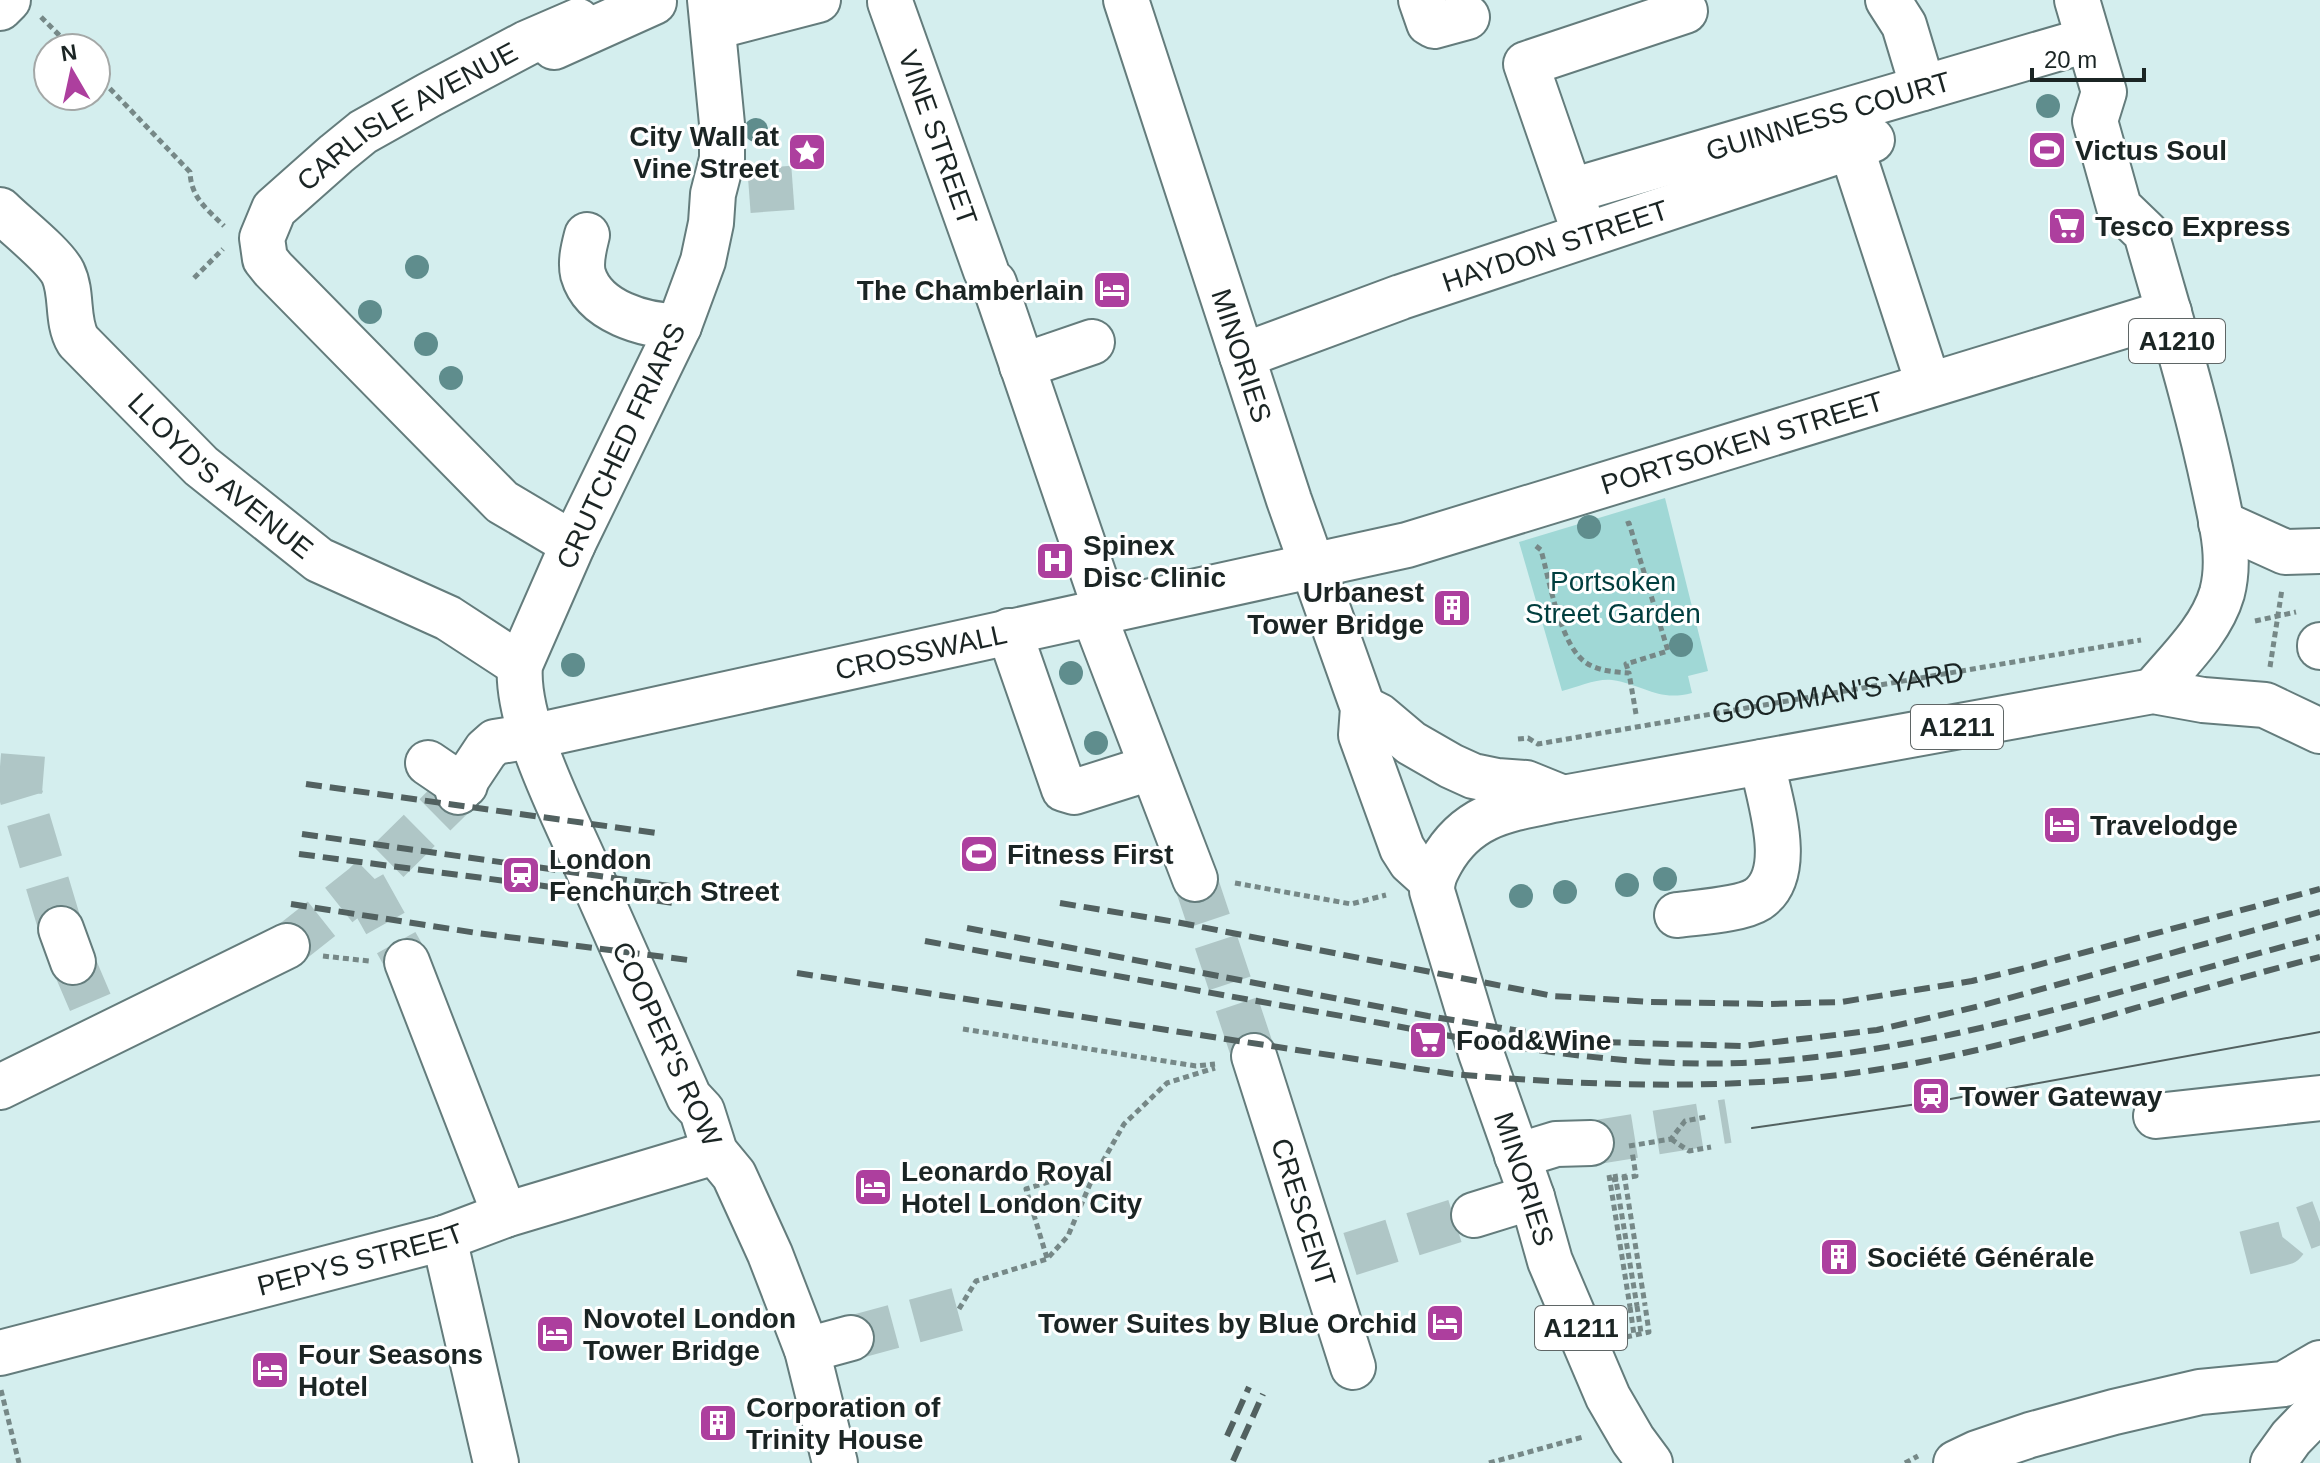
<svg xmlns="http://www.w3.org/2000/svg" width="2320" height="1463" font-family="Arial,sans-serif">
  <rect width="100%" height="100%" fill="#d4eeee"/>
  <path fill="#a0d8d6" d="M1665 498 1708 671 1688 676 1692 693C1658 702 1645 685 1612 680 1598 678 1577 687 1562 691L1519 542Z"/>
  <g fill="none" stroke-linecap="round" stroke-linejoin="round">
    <g stroke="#afc6c6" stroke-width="44" stroke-dasharray="44 22" stroke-linecap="butt">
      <path d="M749 191 803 187"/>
      <path d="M23 755 20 792 61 929"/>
      <path d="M1195 879 1254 1056"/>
      <path d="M364 885 407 962"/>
      <path d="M287 946 364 885 458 792"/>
      <path d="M73 962 99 1023"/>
      <path d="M1591 1143 1728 1121"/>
      <path d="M2245 1253 2284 1243 2293 1232 2320 1222"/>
      <path d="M1350 1254 1474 1215"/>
      <path d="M851 1338 959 1309"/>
    </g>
    <g stroke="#647c7c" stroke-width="48">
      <g id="minor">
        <path d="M710 0 722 124V159L713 194 711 223 703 261 679 326 573 544 520 665C515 723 565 817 589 872 622 947 655 1022 689 1097L702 1111 715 1152 734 1175 770 1254 807 1350 835 1463"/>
        <path id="s2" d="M1126 0 1289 500 1363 708 1361 735 1402 848 1411 862 1432 881"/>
        <path d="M1421 0 1429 23 1434 26 1467 17"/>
        <path d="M1888 0 1904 25 1923 88"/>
        <path id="s3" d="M890 2 986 271"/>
        <path d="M0 8 8 0"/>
        <path d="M714 27 818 0"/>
        <path d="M554 47 654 2"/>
        <path d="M1851 147 1928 383"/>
        <path id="s4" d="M1571 191 2087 40"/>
        <path id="s5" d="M0 210C16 226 54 255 63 273 73 294 66 321 78 341L201 466 319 560 448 618 520 665"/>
        <path d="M1579 217 1526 64 1685 11"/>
        <path d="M587 235C584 247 580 261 583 274 594 312 645 326 679 326"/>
        <path d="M994 283 1106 611"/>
        <path id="s6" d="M1242 356 1401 297 1872 140"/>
        <path d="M1022 366 1092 342"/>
        <path id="s7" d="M573 544 502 502 273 269 265 259 262 238 274 209 336 154 363 132 429 95 527 43 578 21"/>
        <path d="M1093 613 1195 879"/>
        <path d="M1009 631 1064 789 1074 792 1150 768"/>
        <path d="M1363 708 1379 716 1411 743 1451 766 1473 776 1497 781 1526 783 1563 798"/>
        <path d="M428 763 453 780 465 785"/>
        <path id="s8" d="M458 792 486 750 495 742 549 733 1407 545 2169 312"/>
        <path d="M1677 915C1698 912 1741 910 1758 899 1796 873 1769 800 1762 762"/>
        <path d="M61 929 73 962"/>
        <path d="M407 962 505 1215"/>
        <path id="s9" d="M1254 1056 1353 1367"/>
        <path d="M0 1087 287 946"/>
        <path d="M2156 1116 2320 1098"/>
        <path d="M1517 1156 1556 1144 1591 1143"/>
        <path d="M1474 1215 1532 1197"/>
        <path d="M444 1238 496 1463"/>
        <path d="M807 1350 851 1338"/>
        <path id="s10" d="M0 1353 444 1238 505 1215 715 1152"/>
      </g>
    </g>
    <g stroke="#647c7c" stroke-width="48">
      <g id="major">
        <path d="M1956 1463 1977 1453 2030 1435 2114 1412 2200 1392 2284 1384 2320 1363"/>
        <path d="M2273 1463 2291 1438 2320 1408"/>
      </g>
    </g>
    <g stroke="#647c7c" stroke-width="48">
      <g id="highway">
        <path d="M2077 0 2104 92 2095 121 2119 207 2146 233C2170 318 2197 404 2215 491 2222 524 2231 559 2222 593 2211 631 2177 662 2153 691"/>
        <path d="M2221 523 2285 552 2320 551"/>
        <path d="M2320 645V647"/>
        <path d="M1650 1463 1633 1440 1608 1397 1550 1261 1532 1197 1481 1053 1432 891C1432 879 1435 873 1441 862 1469 812 1511 809 1563 798L2153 691 2203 700 2265 705 2320 731"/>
      </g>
    </g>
    <g stroke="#768887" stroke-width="5" stroke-dasharray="6 4" stroke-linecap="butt">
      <path d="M41 17 72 48"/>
      <path d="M96 74 190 172C191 198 207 209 224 226"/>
      <path d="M194 278 223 249"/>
      <path d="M1626 524 1629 523 1668 651 1626 664 1629 673"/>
      <path d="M1536 546 1541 550C1549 579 1560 644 1585 662 1597 671 1615 672 1629 673L1636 714"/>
      <path d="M2255 621 2296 612"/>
      <path d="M2270 667 2282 589"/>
      <path id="s1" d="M1518 739 1528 738 1538 744 2141 640"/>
      <path d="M1235 883 1351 904 1386 895"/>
      <path d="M323 956 369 961"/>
      <path d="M963 1029 1196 1066 1215 1064"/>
      <path d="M1671 1139 1689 1151 1711 1147"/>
      <path d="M1629 1146 1671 1139 1685 1121 1706 1117"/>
      <path d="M1612 1180 1636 1176 1632 1151"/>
      <path d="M1047 1258 1026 1189 1087 1170 1090 1183"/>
      <path d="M1637 1306 1641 1333"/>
      <path d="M1630 1307 1634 1335"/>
      <path d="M959 1309 976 1281 1047 1259 1068 1236 1090 1184 1124 1124 1167 1083 1215 1068"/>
      <path d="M1626 1337 1649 1332 1645 1305"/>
      <path d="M1 1390 19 1463"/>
      <path d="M1489 1463 1583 1437"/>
      <path d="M1905 1463 1918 1456"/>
    </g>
    <use href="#minor" stroke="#fff" stroke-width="44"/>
    <use href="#major" stroke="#fff" stroke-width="44"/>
    <use href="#highway" stroke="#fff" stroke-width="44"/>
    <path stroke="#526160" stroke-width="2" d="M1752 1128 1945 1100 2320 1032"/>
    <g stroke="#526160" stroke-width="6" stroke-dasharray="16 8" stroke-linecap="butt">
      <path d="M306 784 656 833"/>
      <path d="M302 834 670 886"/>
      <path d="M299 854 674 903"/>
      <path d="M1060 903 1176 922 1553 996 1651 1002 1770 1004 1841 1002 1972 981 2034 966 2320 889"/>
      <path d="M291 904 477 933 688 960"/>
      <path d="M967 928 1428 1016 1520 1031 1599 1042 1742 1046 1877 1030 1980 1006 2320 912"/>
      <path d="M925 941C1068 967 1210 993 1353 1018 1482 1042 1611 1068 1742 1063 1941 1054 2129 986 2320 937"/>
      <path d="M797 973 1453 1074C1602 1087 1750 1092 1899 1066 2041 1041 2180 992 2320 957"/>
      <path d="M1227 1436 1249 1387"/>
      <path d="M1233 1461 1263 1394"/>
    </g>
    <g stroke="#768887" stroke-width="5" stroke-dasharray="6 4" stroke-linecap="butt">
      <path d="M1615 1174 1637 1306"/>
      <path d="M1624 1174 1645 1305"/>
      <path d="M1609 1175 1630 1307"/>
    </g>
  </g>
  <g fill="#5f8d8d">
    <circle cx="2048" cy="106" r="12"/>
    <circle cx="756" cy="130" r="12"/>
    <circle cx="417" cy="267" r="12"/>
    <circle cx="370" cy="312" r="12"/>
    <circle cx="426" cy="344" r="12"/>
    <circle cx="451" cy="378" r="12"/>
    <circle cx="1589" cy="527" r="12"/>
    <circle cx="1681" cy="645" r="12"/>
    <circle cx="573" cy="665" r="12"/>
    <circle cx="1071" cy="673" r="12"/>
    <circle cx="1096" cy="743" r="12"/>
    <circle cx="1665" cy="879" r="12"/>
    <circle cx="1627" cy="885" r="12"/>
    <circle cx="1565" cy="892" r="12"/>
    <circle cx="1521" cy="896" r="12"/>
  </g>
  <defs>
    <g id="stadium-square" transform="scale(2)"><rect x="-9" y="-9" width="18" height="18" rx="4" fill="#ad3f9e" stroke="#fff"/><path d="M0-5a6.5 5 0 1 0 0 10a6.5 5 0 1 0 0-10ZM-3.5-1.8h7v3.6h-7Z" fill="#fff"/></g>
    <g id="sight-square" transform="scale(2)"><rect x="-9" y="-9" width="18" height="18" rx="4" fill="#ad3f9e" stroke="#fff"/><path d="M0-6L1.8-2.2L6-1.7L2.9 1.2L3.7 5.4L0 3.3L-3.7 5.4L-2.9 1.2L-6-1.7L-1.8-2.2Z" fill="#fff"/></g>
    <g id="supermarket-square" transform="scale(2)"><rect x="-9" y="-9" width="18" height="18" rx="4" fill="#ad3f9e" stroke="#fff"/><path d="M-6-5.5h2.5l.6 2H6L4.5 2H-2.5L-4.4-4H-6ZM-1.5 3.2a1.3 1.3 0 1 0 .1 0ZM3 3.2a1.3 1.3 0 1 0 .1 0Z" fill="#fff"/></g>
    <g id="hotel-square" transform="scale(2)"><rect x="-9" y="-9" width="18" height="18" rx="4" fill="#ad3f9e" stroke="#fff"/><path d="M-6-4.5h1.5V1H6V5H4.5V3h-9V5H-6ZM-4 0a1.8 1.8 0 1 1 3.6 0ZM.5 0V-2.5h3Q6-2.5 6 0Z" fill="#fff"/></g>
    <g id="hospital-square" transform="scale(2)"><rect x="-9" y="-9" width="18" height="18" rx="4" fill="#ad3f9e" stroke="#fff"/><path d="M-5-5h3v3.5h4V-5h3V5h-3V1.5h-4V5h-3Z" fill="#fff"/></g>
    <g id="building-square" transform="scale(2)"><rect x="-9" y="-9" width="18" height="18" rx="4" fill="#ad3f9e" stroke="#fff"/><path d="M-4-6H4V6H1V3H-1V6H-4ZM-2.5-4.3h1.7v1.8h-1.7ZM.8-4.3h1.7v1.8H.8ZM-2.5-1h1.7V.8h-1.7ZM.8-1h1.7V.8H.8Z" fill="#fff"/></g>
    <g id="station-square" transform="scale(2)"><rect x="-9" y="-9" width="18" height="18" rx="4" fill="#ad3f9e" stroke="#fff"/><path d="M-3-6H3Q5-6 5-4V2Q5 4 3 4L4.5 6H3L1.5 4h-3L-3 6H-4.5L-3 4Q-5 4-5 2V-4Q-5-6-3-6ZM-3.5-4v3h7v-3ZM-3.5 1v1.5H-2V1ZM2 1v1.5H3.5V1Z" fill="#fff"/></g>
  </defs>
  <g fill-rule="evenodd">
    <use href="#stadium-square" x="2047" y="150"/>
    <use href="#sight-square" x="807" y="152"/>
    <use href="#supermarket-square" x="2067" y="226"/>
    <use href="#hotel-square" x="1112" y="290"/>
    <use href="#hospital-square" x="1055" y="561"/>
    <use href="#building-square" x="1452" y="608"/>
    <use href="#hotel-square" x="2062" y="825"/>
    <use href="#stadium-square" x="979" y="854"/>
    <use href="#station-square" x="521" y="875"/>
    <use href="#supermarket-square" x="1428" y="1040"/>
    <use href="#station-square" x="1931" y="1096"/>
    <use href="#hotel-square" x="873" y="1187"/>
    <use href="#building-square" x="1839" y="1257"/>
    <use href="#hotel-square" x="1445" y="1323"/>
    <use href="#hotel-square" x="555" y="1334"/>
    <use href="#hotel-square" x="270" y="1370"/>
    <use href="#building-square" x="718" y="1423"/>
  </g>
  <g text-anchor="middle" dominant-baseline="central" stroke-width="6" stroke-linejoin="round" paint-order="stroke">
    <g fill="#fff" stroke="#5f6666" stroke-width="2">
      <rect x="2129" y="319" width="96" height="44" rx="6"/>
      <rect x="1911" y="705" width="92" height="44" rx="6"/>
      <rect x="1535" y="1306" width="92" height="44" rx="6"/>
    </g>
    <g font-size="26" font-weight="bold" fill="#1b2524">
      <text x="2177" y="341">A1210</text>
      <text x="1957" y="727">A1211</text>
      <text x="1581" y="1328">A1211</text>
    </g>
    <g font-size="28" fill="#1b2524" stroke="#fff">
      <text stroke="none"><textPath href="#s4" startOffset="268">GUINNESS COURT</textPath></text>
      <text stroke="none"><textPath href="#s7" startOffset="638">CARLISLE AVENUE</textPath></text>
      <text stroke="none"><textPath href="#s3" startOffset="144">VINE STREET</textPath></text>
      <text stroke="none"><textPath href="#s6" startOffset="332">HAYDON STREET</textPath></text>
      <text stroke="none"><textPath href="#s2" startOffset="374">MINORIES</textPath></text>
      <text stroke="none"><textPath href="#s8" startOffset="1346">PORTSOKEN STREET</textPath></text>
      <text transform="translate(621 446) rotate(-65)">CRUTCHED FRIARS</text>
      <text stroke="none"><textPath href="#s5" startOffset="356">LLOYD'S AVENUE</textPath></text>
      <text stroke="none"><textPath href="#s8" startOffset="498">CROSSWALL</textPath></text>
      <text stroke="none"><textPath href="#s1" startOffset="326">GOODMAN'S YARD</textPath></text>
      <text transform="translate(667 1044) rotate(65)">COOPER'S ROW</text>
      <text transform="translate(1524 1179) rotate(72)">MINORIES</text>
      <text stroke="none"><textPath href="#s9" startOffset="164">CRESCENT</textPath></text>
      <text stroke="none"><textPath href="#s10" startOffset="372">PEPYS STREET</textPath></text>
    </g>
    <g font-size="28" font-weight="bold" fill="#1b2524" stroke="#fff" text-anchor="start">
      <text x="779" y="136" text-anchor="end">City Wall at<tspan x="779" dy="32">Vine Street</tspan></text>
      <text x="2075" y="150">Victus Soul</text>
      <text x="2095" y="226">Tesco Express</text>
      <text x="1084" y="290" text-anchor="end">The Chamberlain</text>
      <text x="1083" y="545">Spinex<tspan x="1083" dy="32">Disc Clinic</tspan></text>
      <text x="1424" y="592" text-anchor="end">Urbanest<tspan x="1424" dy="32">Tower Bridge</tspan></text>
      <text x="2090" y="825">Travelodge</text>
      <text x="1007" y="854">Fitness First</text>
      <text x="549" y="859">London<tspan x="549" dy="32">Fenchurch Street</tspan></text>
      <text x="1456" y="1040">Food&amp;Wine</text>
      <text x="1959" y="1096">Tower Gateway</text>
      <text x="901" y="1171">Leonardo Royal<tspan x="901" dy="32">Hotel London City</tspan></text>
      <text x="1867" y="1257">Société Générale</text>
      <text x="583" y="1318">Novotel London<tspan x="583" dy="32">Tower Bridge</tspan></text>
      <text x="1417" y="1323" text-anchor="end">Tower Suites by Blue Orchid</text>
      <text x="298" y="1354">Four Seasons<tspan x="298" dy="32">Hotel</tspan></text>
      <text x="746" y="1407">Corporation of<tspan x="746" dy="32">Trinity House</tspan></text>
    </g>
    <g font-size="28" fill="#003e3e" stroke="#fff">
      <text x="1613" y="581">Portsoken<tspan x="1613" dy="32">Street Garden</tspan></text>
    </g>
  </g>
  <g transform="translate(72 72) rotate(351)"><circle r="38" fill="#ffffff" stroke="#a4a8a7" stroke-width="2"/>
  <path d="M0-6L14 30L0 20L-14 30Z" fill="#ad3f9e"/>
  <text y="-12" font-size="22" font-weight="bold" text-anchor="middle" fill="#1b2524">N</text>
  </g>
  <path d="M2032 68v12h112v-12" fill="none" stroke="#1b2524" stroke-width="4"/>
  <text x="2044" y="68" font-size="24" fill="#1b2524" stroke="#ffffff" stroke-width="6" paint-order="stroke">20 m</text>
</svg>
